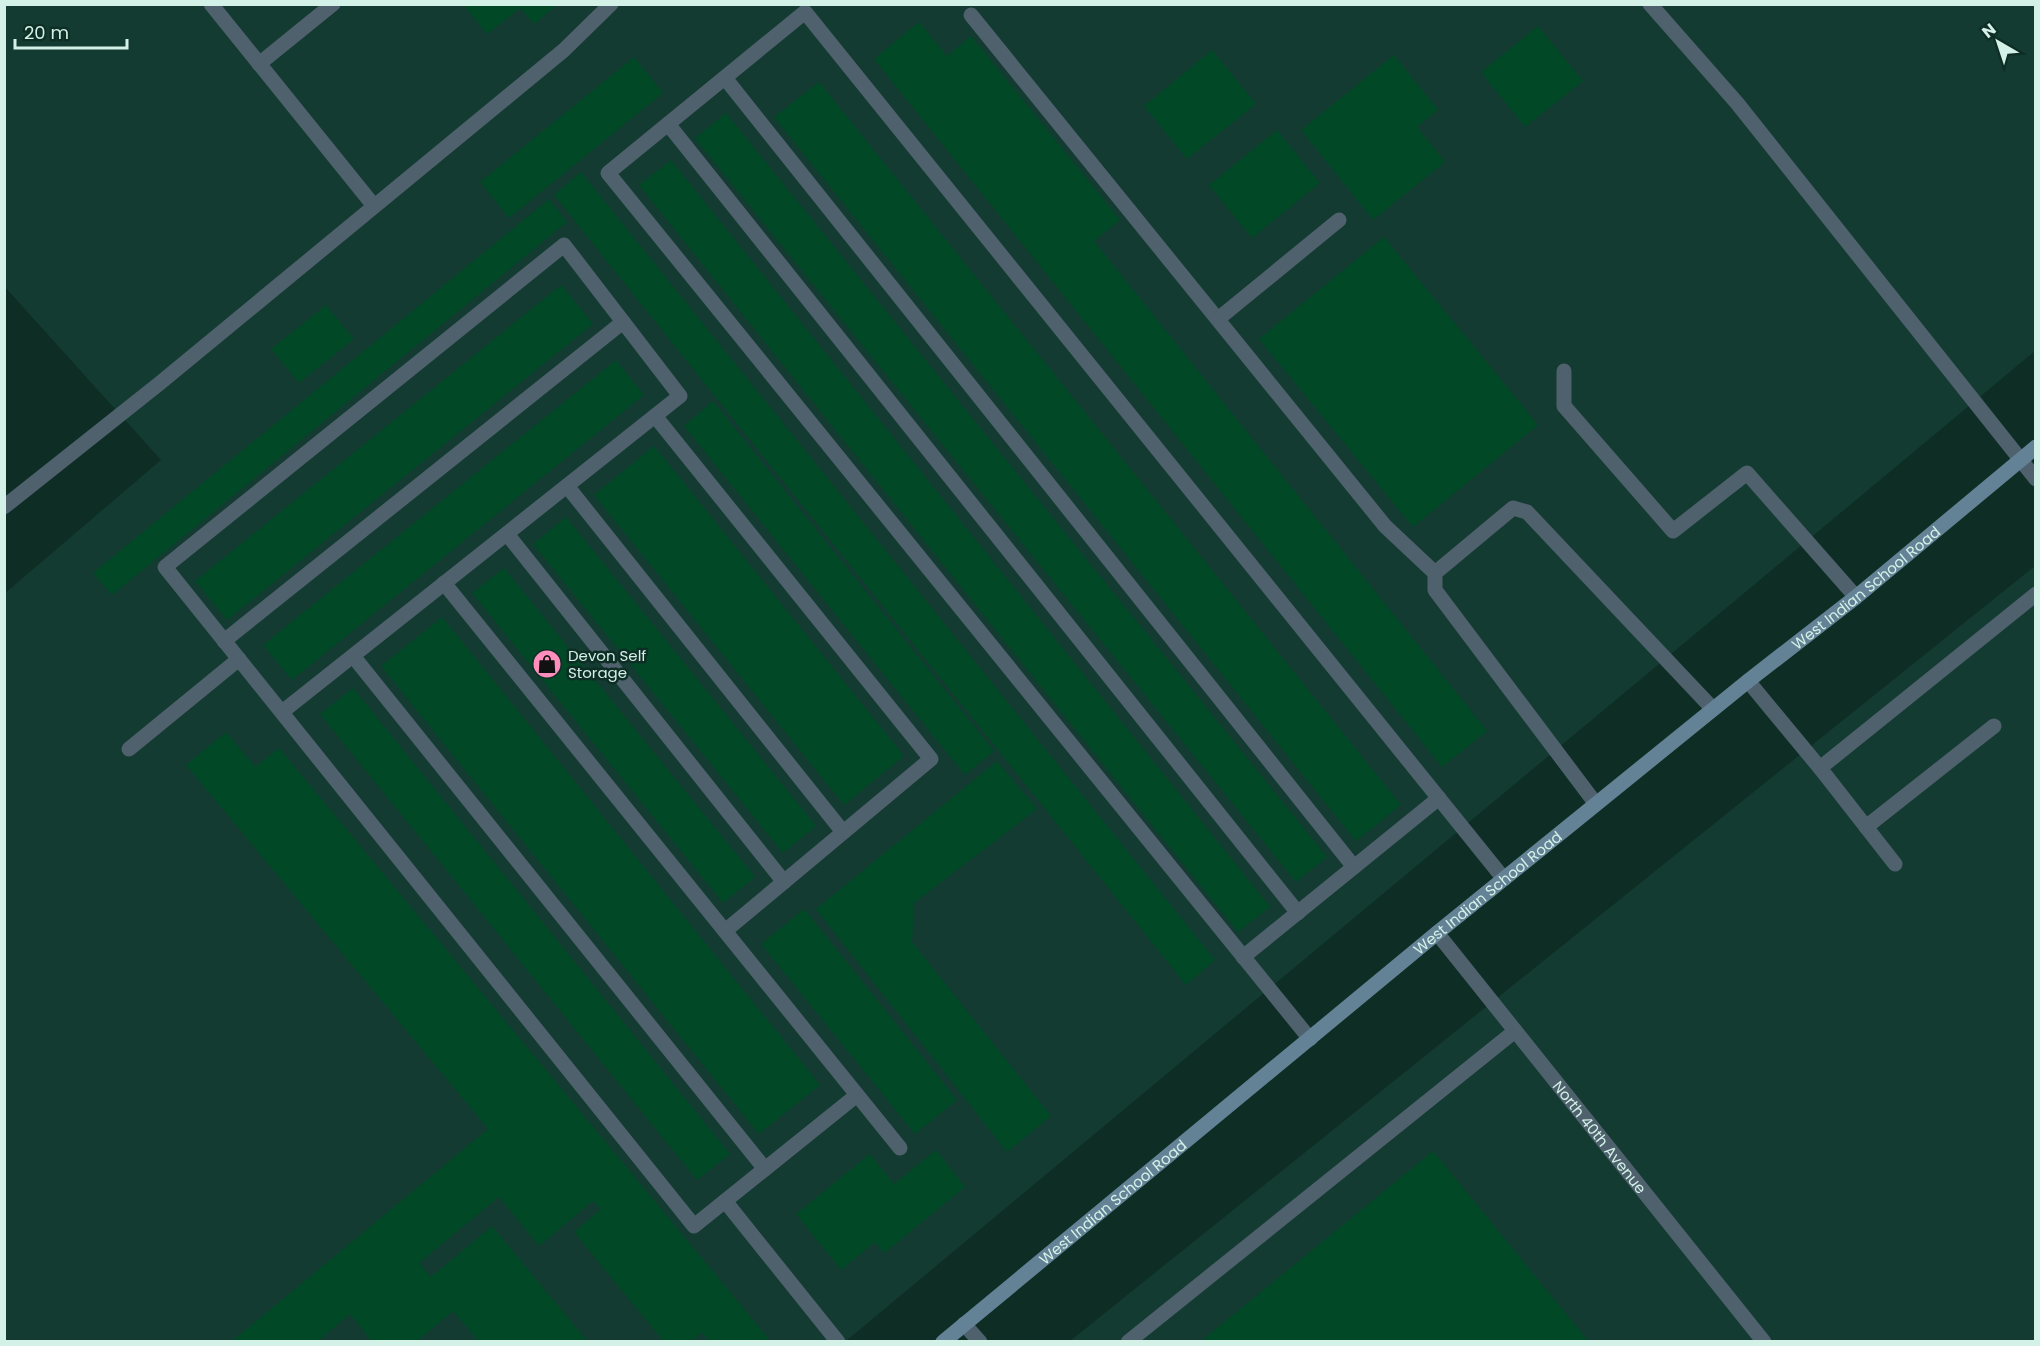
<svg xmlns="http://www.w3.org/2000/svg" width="2040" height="1346" font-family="Poppins,sans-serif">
  <rect width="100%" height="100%" fill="#0d2d25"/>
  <g fill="#143b31">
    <path d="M5 5H2035V351L846 1341H5L4 594 161 460 5 287Z"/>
    <path d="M2035 566V1341H1070Z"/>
  </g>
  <g fill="#014826">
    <path d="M463 4H558L534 24 520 8 487 34Z"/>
    <path d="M919 22 947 56 971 36 1120 220 1094 241 1487 731 1442 767 874 59Z"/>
    <path d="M1538 26 1583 81 1525 127 1481 72Z"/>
    <path d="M1212 50 1256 104 1187 159 1144 106Z"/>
    <path d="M1394 55 1438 110 1417 127 1445 162 1373 220 1301 130Z"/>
    <path d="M634 57 663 93 509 218 480 182Z"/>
    <path d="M819 82 1401 805 1356 841 774 117Z"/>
    <path d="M726 113 1327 857 1296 882 695 138Z"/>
    <path d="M1277 130 1320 183 1252 238 1209 185Z"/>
    <path d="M671 160 1270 907 1238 932 639 185Z"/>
    <path d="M581 172 1215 960 1186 985 554 195Z"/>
    <path d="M549 199 567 222 112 595 93 573Z"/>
    <path d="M1384 237 1538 425 1413 527 1259 339Z"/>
    <path d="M561 285 593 324 227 620 195 581Z"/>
    <path d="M326 305 354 339 299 383 271 349Z"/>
    <path d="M616 360 644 395 292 680 263 645Z"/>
    <path d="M713 401 994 751 965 775 684 426Z"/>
    <path d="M654 446 904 756 844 805 594 495Z"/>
    <path d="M566 517 816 826 783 853 533 544Z"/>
    <path d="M504 568 755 877 723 903 472 593Z"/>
    <path d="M442 617 820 1085 759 1134 381 666Z"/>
    <path d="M353 688 730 1154 697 1180 320 714Z"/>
    <path d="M226 732 255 767 279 748 768 1338 764 1342H710L702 1332 691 1342H664L574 1232 601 1209 593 1201 539 1246 499 1197 419 1263 431 1277 492 1226 588 1342H479L453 1311 416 1342H372L350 1314 317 1342H231L488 1129 186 765Z"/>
    <path d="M997 761 1037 809 914 903 912 942 1051 1116 1007 1152 816 909Z"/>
    <path d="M804 909 957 1100 915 1134 761 944Z"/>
    <path d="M936 1150 965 1187 884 1253 875 1242 841 1270 796 1214 870 1154 894 1184Z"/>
    <path d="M1433 1151 1589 1342H1200Z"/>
  </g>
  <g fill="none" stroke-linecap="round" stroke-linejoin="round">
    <g stroke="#4e616d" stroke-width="15">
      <path d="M211 4 374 206"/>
      <path d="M1650 4 1737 103 2036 479"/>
      <path d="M971 15 1385 526 1435 573"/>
      <path d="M259 64 333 4"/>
      <path d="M725 78 1354 867"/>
      <path d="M668 124 1298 913"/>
      <path d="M1218 319 1339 220"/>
      <path d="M1564 371V406L1673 531 1747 473 1856 597"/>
      <path d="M655 416 931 759 725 931"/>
      <path d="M567 486 843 832"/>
      <path d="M4 507 160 383 564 50 611 4"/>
      <path d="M507 534 784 882"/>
      <path d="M444 583 900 1148"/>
      <path d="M224 641 623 322"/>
      <path d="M353 656 765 1169"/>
      <path d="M1748 681 1820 768 1895 864"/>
      <path d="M282 712 680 396 564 245 165 567 694 1226 857 1095"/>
      <path d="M129 749 239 659"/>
      <path d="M1820 768 2036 594"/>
      <path d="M1596 804 1435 590V573L1513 508 1527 512 1713 709"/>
      <path d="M1866 827 1994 726"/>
      <path d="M1243 957 1439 798"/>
      <path d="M1310 1039 608 173 805 12 1504 879"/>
      <path d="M725 1201 838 1342"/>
      <path d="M964 1324 980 1342"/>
      <path d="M1128 1342 1515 1031"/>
    </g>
    <path stroke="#4e616d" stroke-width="15" id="s1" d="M1437 933 1764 1342"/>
    <path stroke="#638295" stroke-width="15" id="s2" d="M943 1342 1437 933 1748 681 1856 597 2036 447"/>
  </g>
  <defs>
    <g id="shop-disc" transform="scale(1.5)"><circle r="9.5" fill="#fe8ebc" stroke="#0d2d25"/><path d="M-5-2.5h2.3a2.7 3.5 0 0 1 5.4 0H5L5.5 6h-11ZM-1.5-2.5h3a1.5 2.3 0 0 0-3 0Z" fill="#111"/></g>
  </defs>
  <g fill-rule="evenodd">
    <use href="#shop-disc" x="547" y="664"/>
  </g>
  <g text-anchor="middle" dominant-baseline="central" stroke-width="5" stroke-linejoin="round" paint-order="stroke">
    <g font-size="15" fill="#d3f1e7" stroke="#0d2d25">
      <text stroke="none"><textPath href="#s2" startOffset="1192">West Indian School Road</textPath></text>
      <text stroke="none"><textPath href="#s2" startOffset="706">West Indian School Road</textPath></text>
      <text stroke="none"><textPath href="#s1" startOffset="261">North 40th Avenue</textPath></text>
      <text stroke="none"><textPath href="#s2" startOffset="220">West Indian School Road</textPath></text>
    </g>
    <g font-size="15" fill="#d3f1e7" stroke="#0d2d25" text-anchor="start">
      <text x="568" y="655">Devon Self<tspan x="568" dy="17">Storage</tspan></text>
    </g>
  </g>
  <rect width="2040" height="1346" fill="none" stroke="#d3f1e7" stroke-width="12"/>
  <g transform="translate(1998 42) rotate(321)" stroke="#0d2d25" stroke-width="4.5" paint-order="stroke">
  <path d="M0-4.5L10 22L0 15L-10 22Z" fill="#d3f1e7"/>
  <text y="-9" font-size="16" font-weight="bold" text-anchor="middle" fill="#d3f1e7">N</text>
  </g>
  <path d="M15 39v9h112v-9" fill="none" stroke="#d3f1e7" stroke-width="3"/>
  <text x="24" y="39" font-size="18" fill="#d3f1e7" stroke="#0d2d25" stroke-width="4.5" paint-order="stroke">20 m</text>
</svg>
